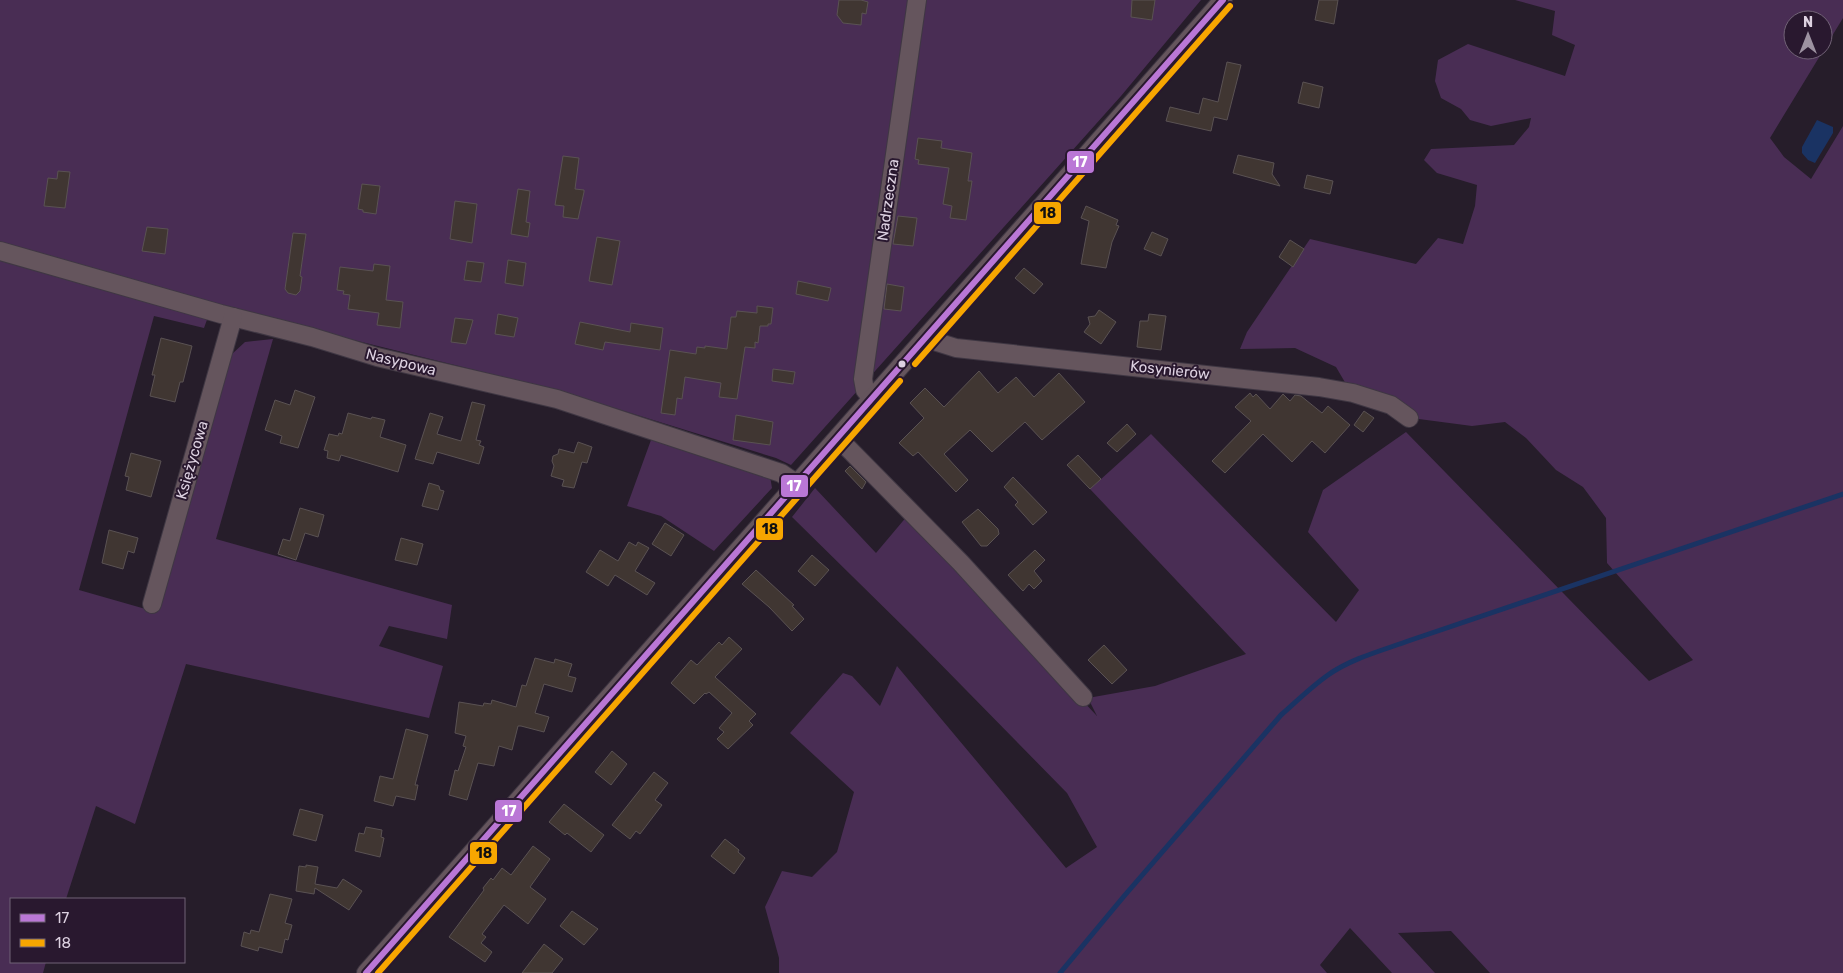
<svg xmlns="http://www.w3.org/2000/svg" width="1843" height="973" font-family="Rubik,sans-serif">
  <rect width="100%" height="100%" fill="#261d2a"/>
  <g fill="#492d54" fill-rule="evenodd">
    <path d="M0 0H1201L1121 96 791 465 776 458 556 390 281 322 0 245Z"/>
    <path d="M1515 0H1843V18L1770 138 1784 157 1811 179 1843 126V973H1490L1451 931 1398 933 1435 973H1392L1350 928 1320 965 1327 973H779V958L765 907 782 871 812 877 837 852 854 792 790 733 843 673 852 676 880 706 897 666 1066 868 1097 847 1067 793 913 636 792 517 815 488 876 553 908 515 1097 716 1088 698 1155 686 1246 654 1090 489 1151 434 1336 622 1359 590 1308 532 1323 490 1406 432 1649 681 1693 660 1607 563 1606 518 1583 487 1556 470 1526 438 1505 422 1472 426 1396 416 1353 396 1336 367 1295 348 1240 349 1247 332 1310 239 1416 264 1438 238 1463 244 1475 206 1477 185 1437 173 1424 160 1431 149 1514 145 1529 127 1531 118 1491 126 1470 120 1461 109 1441 98 1435 81 1438 60 1468 44 1565 76 1575 45 1552 35 1555 11ZM1793 20H1823V50H1793Z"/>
    <path d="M0 257 208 317 204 328 154 316 79 590 156 612 171 568 232 354 245 342 273 339 216 539 452 605 447 639 389 626 379 646 443 666 429 718 186 664 135 824 96 806 66 899H11V962H46L43 973H0Z"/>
    <path d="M651 440 728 461 770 476 772 488 714 551 661 516 627 506Z"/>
  </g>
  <path fill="#1a3363" d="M1817 120 1833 127V133L1815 163 1808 160 1802 153V147Z"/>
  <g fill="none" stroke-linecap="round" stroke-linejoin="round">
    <path stroke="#1a3363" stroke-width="5" d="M1060 973 1125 895 1281 715C1297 701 1311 687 1328 675 1352 658 1384 650 1411 640L1843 494"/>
  </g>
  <g fill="#403632" stroke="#5a5253">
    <path d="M839 0H861L868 2 866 14 862 13 861 25 843 23 837 15Z"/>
    <path d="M1132 0H1155L1152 20 1131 17Z"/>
    <path d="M1319 0H1338L1334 24 1315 20Z"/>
    <path d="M1227 62 1241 65 1227 120 1214 117 1211 131 1166 121 1170 107 1199 114 1203 98 1218 102Z"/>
    <path d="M1303 82 1323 87 1319 108 1298 103Z"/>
    <path d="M918 138 942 141 941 148 972 153 968 181H972L966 220 950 218 952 206 943 204 949 168 918 164 919 160 915 159Z"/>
    <path d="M1238 155 1274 163 1272 174 1280 186 1233 173Z"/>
    <path d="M563 156 579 158 575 189 584 190V192L578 219 563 217 564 206 555 205Z"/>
    <path d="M58 171 70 172 65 208 44 206 48 178 57 179Z"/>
    <path d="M1307 175 1333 181 1330 194 1304 188Z"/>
    <path d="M362 184 380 186 376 214 363 212V210L358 209Z"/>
    <path d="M518 189 530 191 526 222 530 223 528 237 511 234Z"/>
    <path d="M455 201 477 204 472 243 450 239Z"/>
    <path d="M1086 206 1118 220 1116 225 1119 226 1112 242 1106 268 1081 264 1089 221 1081 218Z"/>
    <path d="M898 216 917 218 913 246 893 244Z"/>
    <path d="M147 227 168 229 165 254 142 251Z"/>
    <path d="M1152 232 1168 239 1161 256 1144 249Z"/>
    <path d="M293 233 306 234 300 276 302 277 300 291 296 295 288 293 285 289Z"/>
    <path d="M597 237 620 241 612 285 589 281Z"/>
    <path d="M1290 240 1304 249 1293 267 1279 257Z"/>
    <path d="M508 260 526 263 523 286 505 283Z"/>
    <path d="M467 261 484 263 481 282 464 280Z"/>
    <path d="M374 264 390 266 386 300 403 302 400 328 377 325 379 313 348 309 350 295 343 294 344 291 337 290 340 267 373 271Z"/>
    <path d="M1024 268 1043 284 1034 294 1015 278Z"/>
    <path d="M798 281 831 288 828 301 796 294Z"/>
    <path d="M887 284 904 287 901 311 884 309Z"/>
    <path d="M757 306 773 308 771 324H768V326H760L758 343 755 342V348L745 347 737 399 719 397 721 383 685 377 682 399 677 398 675 415 661 413 670 350 696 354 697 347 705 348V346L727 349 731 317H736L737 311 757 313Z"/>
    <path d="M1099 310 1116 322 1101 344 1084 332 1090 324 1088 317 1095 316Z"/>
    <path d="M498 314 518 318 514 337 495 334Z"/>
    <path d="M1149 314 1166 316 1161 350 1137 347 1140 321H1148Z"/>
    <path d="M455 318 473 320 466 344 451 342Z"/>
    <path d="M580 322 630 332 631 323 663 328 660 350 605 342 603 350 575 344Z"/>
    <path d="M161 338 192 346 183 382H180L175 402 150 396 155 375H152Z"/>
    <path d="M773 369 795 372 793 384 772 381Z"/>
    <path d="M979 371 998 393 1016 377 1034 397 1059 373 1085 402 1042 440 1025 422 992 452 970 430 944 454 968 480 956 492 918 452 913 456 899 443 924 418 910 403 925 388 944 407Z"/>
    <path d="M295 390 315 397 298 448 280 443 282 436 265 430 275 400 290 405Z"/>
    <path d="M1250 393 1253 397 1256 394 1270 409 1283 394 1290 401 1295 395 1301 396 1322 413 1328 406 1350 425 1325 453 1312 441 1292 462 1263 434 1225 473 1212 461 1251 421 1235 407Z"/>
    <path d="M472 402 485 405 476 440 481 441 479 445 484 447 479 464 437 452 433 464 415 459 430 413 443 417 437 434 461 441Z"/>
    <path d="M1364 411 1374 418 1363 432 1354 425Z"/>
    <path d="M348 413 371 419 372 417 385 420 380 437 406 445 398 472 341 455 339 461 327 458 328 451 324 450 329 434 338 436 339 433 342 434Z"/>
    <path d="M736 415 773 422 770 445 733 440Z"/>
    <path d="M1127 424 1136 434 1117 452 1107 443Z"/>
    <path d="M578 442 592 447 587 463 582 462 574 488 562 486 564 480 551 476 554 466 552 461 553 456 558 454 559 449 574 453Z"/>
    <path d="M131 453 161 461 151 497 126 490 129 477 125 476Z"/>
    <path d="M1078 455 1101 479 1090 489 1067 465Z"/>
    <path d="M850 466 866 482 862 489 845 471Z"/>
    <path d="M1013 477 1047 512 1033 525 1015 505 1018 502 1004 487Z"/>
    <path d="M429 483 439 486 440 490 444 491 438 510 422 506Z"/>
    <path d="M300 508 324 515 318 537 305 533 296 560 278 554 283 539 290 541Z"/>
    <path d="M978 509 998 529 999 534 987 546H981L962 522Z"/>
    <path d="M665 523 684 535 671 556 652 544Z"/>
    <path d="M109 530 138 538 134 553 128 551 123 569 102 563Z"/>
    <path d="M401 538 423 544 417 565 395 560Z"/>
    <path d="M629 542 636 546 638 542 649 548 635 571 655 583 647 595 615 575 608 586 586 572 600 550 618 561Z"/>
    <path d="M1035 550 1045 560 1034 571 1042 581 1034 589 1029 584 1023 591 1008 575Z"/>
    <path d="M812 555 829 570 815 586 798 571Z"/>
    <path d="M756 570 794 605 792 606 804 619 792 631 769 607 742 584Z"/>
    <path d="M729 637 742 649 715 677 756 714 749 721 753 725 728 749 717 739 724 732 719 728 732 713 709 692 706 694 705 693 694 704 671 683 691 660 697 665 719 642 722 645Z"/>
    <path d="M1104 645 1127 670 1112 684 1088 660Z"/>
    <path d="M535 658 554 663 555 659 572 664 568 676 576 678 572 692 544 684 535 713 549 717 544 732 521 726H518L512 750 499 746 494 766 478 763 467 800 449 795 455 770 458 771 466 747 463 746 466 736 455 733 459 702 483 706 484 703 491 704 492 700 516 707 522 685 526 686Z"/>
    <path d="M406 729 428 735 415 785H418L415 800 396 796 393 806 374 801 380 776 393 779Z"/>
    <path d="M612 751 627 764 611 785 595 772Z"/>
    <path d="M654 772 668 783 655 800 662 805 640 834 636 831 630 839 612 825Z"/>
    <path d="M564 804 604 835 591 852 567 833 565 835 549 822Z"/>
    <path d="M300 809 323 815 316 841 293 835Z"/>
    <path d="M366 827 382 830 381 837 384 838 380 857 355 851 359 833 364 834Z"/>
    <path d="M725 839 739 850 738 852 745 858 734 874 711 856Z"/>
    <path d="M533 846 550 859 530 887 546 899 528 924 504 905 482 934 486 937 481 943 492 952 485 962 449 937 484 890 483 888 491 878 493 880 502 868 511 875Z"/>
    <path d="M306 865 318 867 315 884 337 888 343 879 362 891 349 910 315 888 314 894 296 891 299 866 306 867Z"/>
    <path d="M270 894 292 899 285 923 292 925 288 940 285 939 282 953 259 947 258 951 241 946 244 932 250 934 251 930 259 932Z"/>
    <path d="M572 911 598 929 584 945 560 926Z"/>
    <path d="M544 944 563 959 552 973H522Z"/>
  </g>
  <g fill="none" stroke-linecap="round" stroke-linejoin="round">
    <g stroke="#3f3743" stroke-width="20">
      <g id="minor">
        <path d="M0 251 221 314 312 337 377 357 557 399 781 473 797 484"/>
        <path d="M927 336 937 342 956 348 1319 387 1353 393 1391 405 1409 418"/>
        <path d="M872 398 865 390 863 379 917 0"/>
        <path d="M838 438 961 563 1083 697"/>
        <path d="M152 604 233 317"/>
        <path d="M366 973 1223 0"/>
      </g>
    </g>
    <use href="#minor" stroke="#65555d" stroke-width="18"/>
    <g stroke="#29182f" stroke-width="10">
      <path id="bus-1" d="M366 973 1223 0"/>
    </g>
    <g stroke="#29182f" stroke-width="10">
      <g id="bus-2">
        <path d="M915 364 1230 6"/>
        <path d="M378 973 900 381"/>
      </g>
    </g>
    <use href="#bus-1" stroke="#ba77d6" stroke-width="6"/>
    <use href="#bus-2" stroke="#f7a600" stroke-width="6"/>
  </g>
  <circle fill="#ddd1e1" stroke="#29182f" stroke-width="2" cx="902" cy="364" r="4.5"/>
  <g text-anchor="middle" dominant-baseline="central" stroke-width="4" stroke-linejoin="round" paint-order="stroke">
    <g font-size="15" fill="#ddd1e1" stroke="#29182f">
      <text transform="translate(888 200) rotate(-82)">Nadrzeczna</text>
      <text transform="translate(401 362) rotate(14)">Nasypowa</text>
      <text transform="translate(1170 370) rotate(6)">Kosynierów</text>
      <text transform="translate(192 460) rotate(-74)">Księżycowa</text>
    </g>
  </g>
  <g stroke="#29182f" stroke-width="2">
    <rect x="1066" y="150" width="29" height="24" rx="5" fill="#ba77d6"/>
    <rect x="1033" y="201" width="29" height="24" rx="5" fill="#f7a600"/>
    <rect x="780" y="474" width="29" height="24" rx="5" fill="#ba77d6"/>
    <rect x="755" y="517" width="29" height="24" rx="5" fill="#f7a600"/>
    <rect x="494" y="799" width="29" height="24" rx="5" fill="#ba77d6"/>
    <rect x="469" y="841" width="29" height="24" rx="5" fill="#f7a600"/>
  </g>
  <g font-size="14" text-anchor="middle" font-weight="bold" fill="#fff">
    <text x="1080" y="167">17</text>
    <text x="794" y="491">17</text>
    <text x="509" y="816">17</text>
  </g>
  <g font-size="14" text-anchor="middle" font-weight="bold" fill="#111">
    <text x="1048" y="218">18</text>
    <text x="770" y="534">18</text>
    <text x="484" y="858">18</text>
  </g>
  <rect x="10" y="898" width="175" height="65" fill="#29182f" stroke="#716276"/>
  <rect x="20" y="914" width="25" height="8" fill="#ba77d6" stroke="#716276"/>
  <text x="55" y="923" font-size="15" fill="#ddd1e1">17</text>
  <rect x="20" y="939" width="25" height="8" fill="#f7a600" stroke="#716276"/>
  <text x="55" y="948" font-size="15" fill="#ddd1e1">18</text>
  <g transform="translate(1808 35)"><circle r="24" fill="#29182f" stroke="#716276"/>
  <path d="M0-4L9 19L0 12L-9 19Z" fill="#9d92a1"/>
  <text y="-8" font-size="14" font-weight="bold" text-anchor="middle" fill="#ddd1e1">N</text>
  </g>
</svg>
